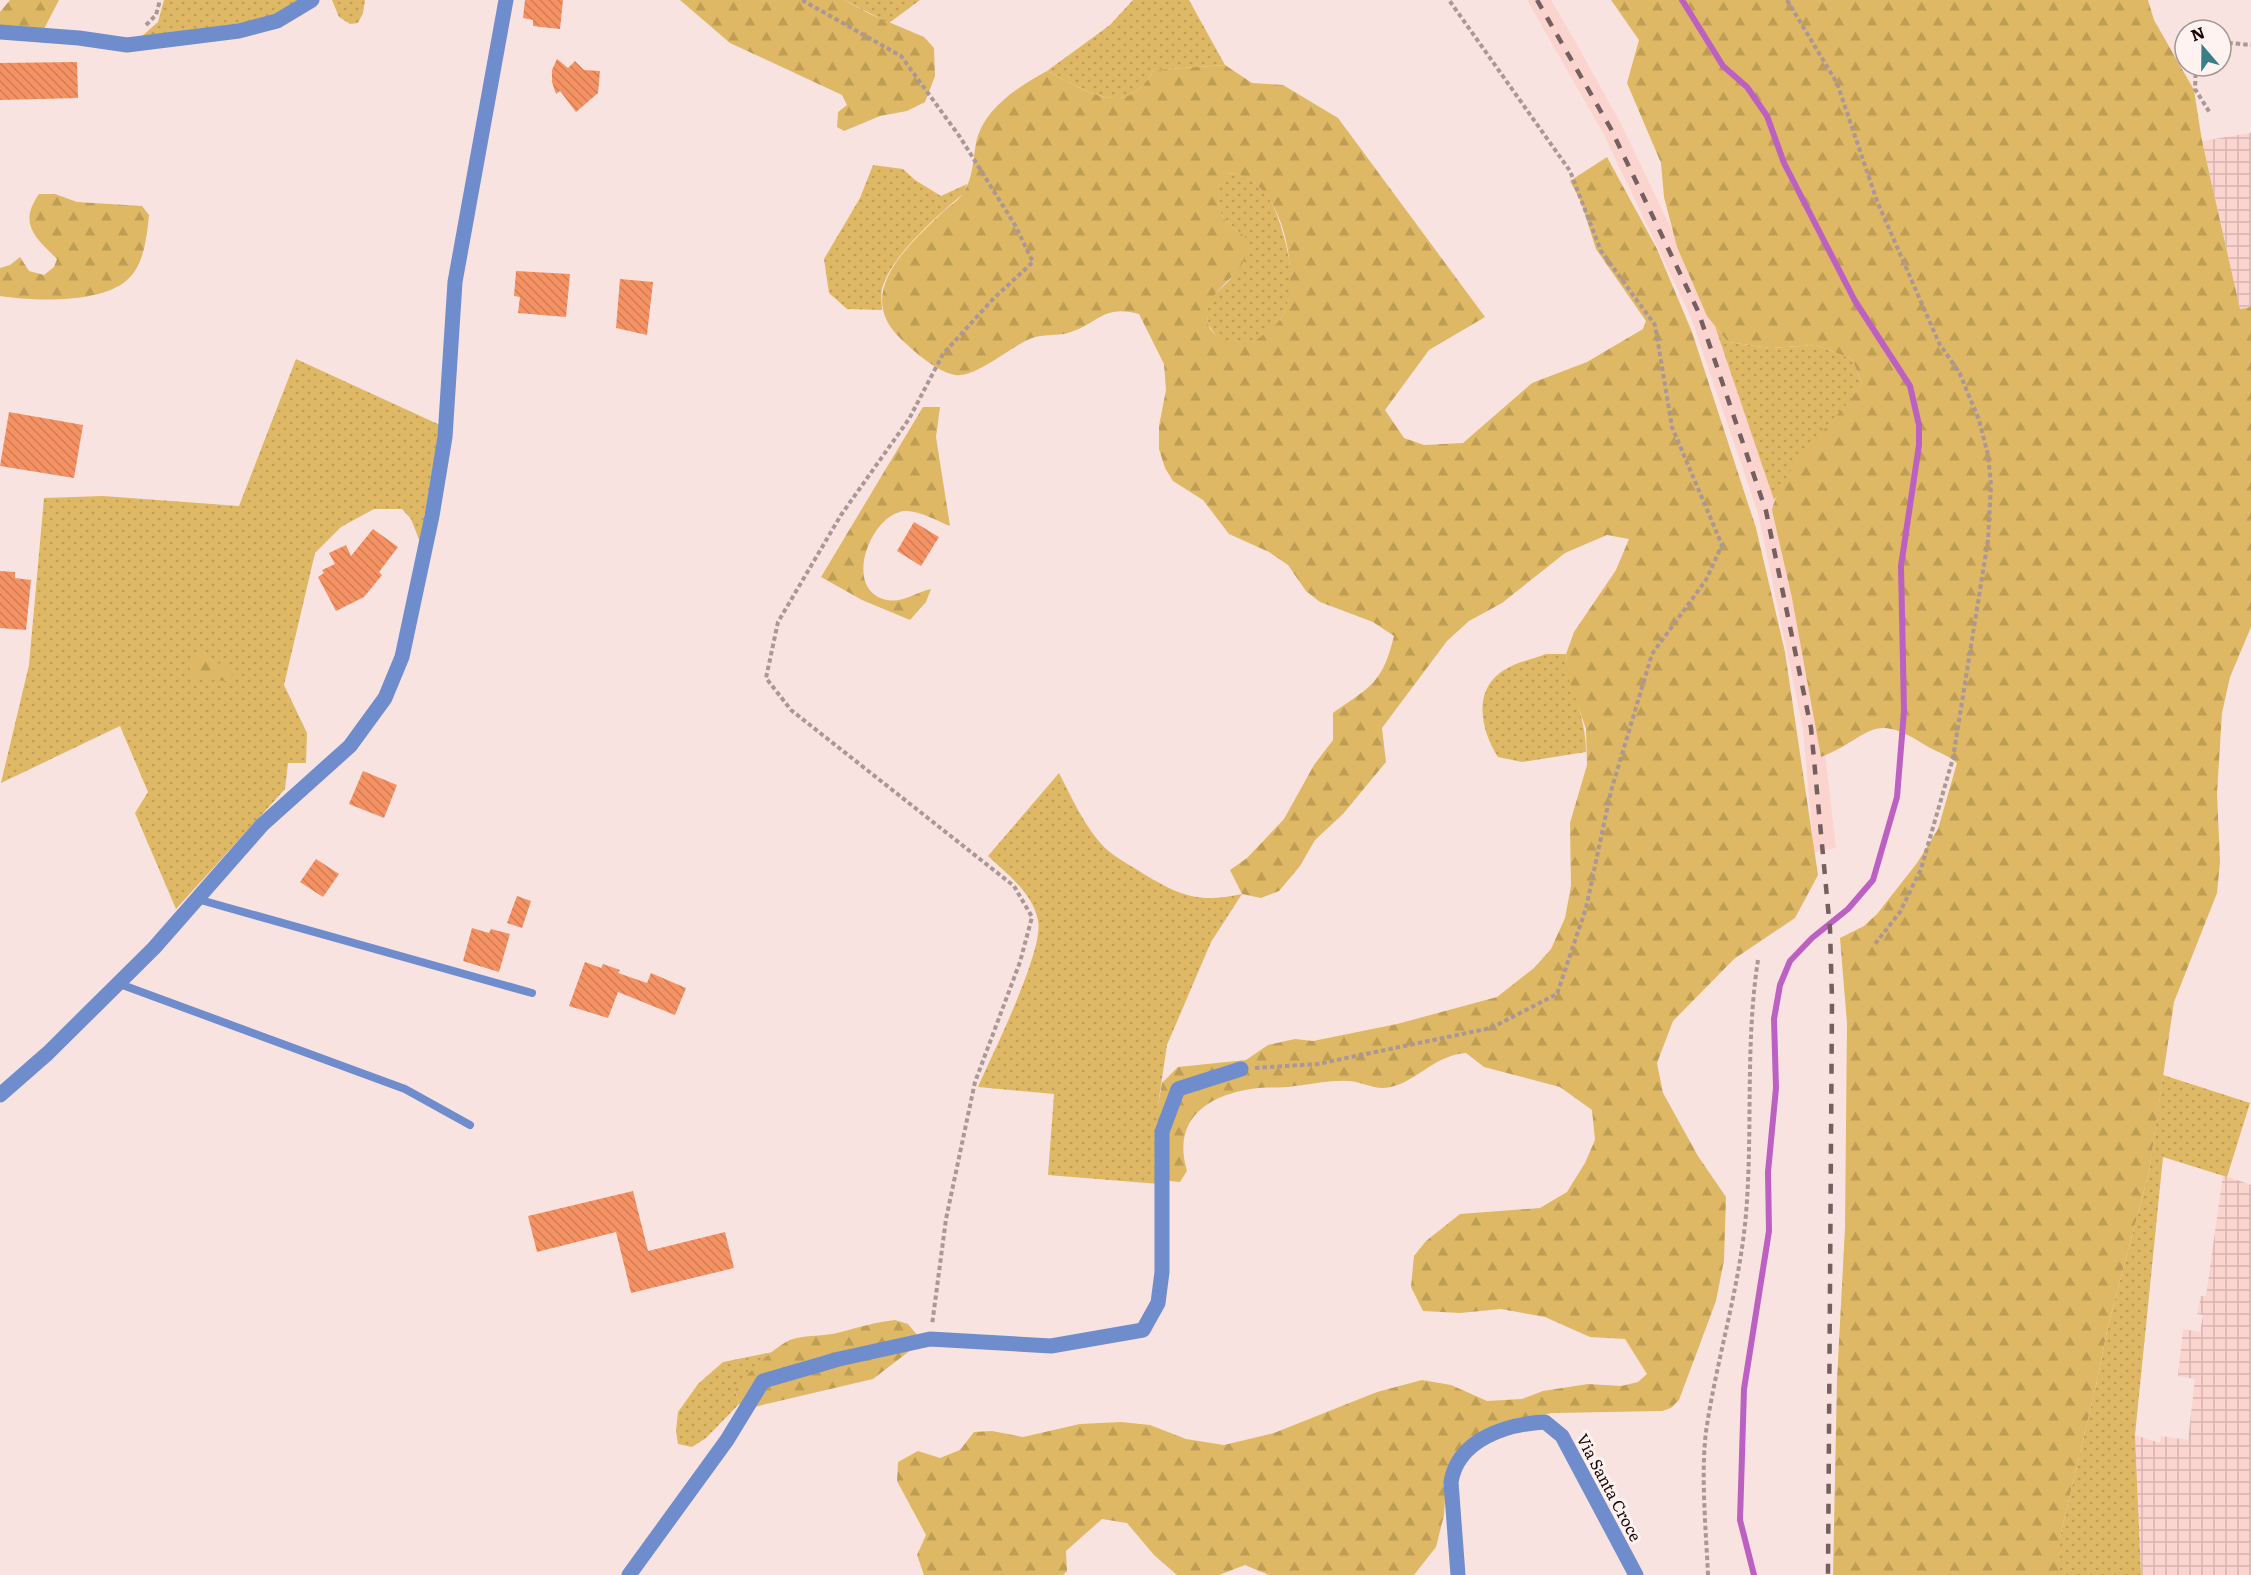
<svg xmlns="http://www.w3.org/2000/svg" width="2251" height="1575" font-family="Literata,serif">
  <defs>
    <pattern id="industrial-grid" width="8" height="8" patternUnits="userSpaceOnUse" patternTransform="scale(1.5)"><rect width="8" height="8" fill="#fbd4d0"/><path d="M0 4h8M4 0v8" fill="none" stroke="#d6b4b1"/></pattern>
    <pattern id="grass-dots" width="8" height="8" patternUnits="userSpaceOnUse" patternTransform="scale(1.5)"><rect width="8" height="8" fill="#deb864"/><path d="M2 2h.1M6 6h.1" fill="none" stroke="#be9d55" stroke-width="1.8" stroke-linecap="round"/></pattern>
    <pattern id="forest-firs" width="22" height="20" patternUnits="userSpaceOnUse" patternTransform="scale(1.5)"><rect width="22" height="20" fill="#deb864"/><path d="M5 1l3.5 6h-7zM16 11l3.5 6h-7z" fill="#be9d55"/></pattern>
    <pattern id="building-back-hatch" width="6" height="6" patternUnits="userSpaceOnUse" patternTransform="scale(1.5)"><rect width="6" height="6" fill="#f59264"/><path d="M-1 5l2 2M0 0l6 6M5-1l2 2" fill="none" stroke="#d17c55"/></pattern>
  </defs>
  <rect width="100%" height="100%" fill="#f9e3e0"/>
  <path fill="#fbd4d0" d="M1527 0H1551L1570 32 1621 124 1709 307 1777 508 1822 726 1836 848 1814 852 1803 729 1758 513 1690 315 1603 133Z"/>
  <g fill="url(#industrial-grid)">
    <path d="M2251 133V307L2240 310 2202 141Z"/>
    <path d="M2223 1175 2251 1185V1575H2141L2135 1435 2160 1443 2161 1436 2188 1440 2195 1379 2178 1376 2183 1329 2200 1332 2203 1315 2197 1314 2201 1296H2206Z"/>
  </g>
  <g fill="url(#grass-dots)">
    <path d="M164 0H303C262 30 191 32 141 37L158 22Z"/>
    <path d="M332 0H365L363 13 358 23 350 24 339 17Z"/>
    <path d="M844 0H920L889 23Z"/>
    <path d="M1133 0H1189L1225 65 1154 70C1150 76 1145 84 1139 89 1113 113 1074 83 1047 71L1110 25Z"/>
    <path d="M873 165 903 169 915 180 941 196 967 184 964 193C938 215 893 254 883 286 880 293 882 303 882 310L847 309 829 293 824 259 860 198Z"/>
    <path d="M1223 173C1250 172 1269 192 1277 215 1287 244 1297 278 1286 309 1280 325 1255 348 1237 346 1220 344 1206 329 1207 312 1208 293 1225 289 1233 275 1239 264 1241 248 1245 236 1215 217 1214 205 1223 173Z"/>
    <path d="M1715 326 1728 342 1770 348 1816 345 1852 359 1862 383 1840 416 1810 447 1774 500Z"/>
    <path d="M296 359 440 425 420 542 411 519 402 509H374L341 527 315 553 284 685 307 733 306 763H288L285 789 176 909 135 813 148 792 120 726 1 783 29 665 44 498 103 496 239 506Z"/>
    <path d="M1546 654H1566C1570 690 1586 715 1586 752L1522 762 1498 757C1480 729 1472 688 1506 669 1517 662 1533 659 1546 654Z"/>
    <path d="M1059 773C1072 798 1085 828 1105 848 1115 857 1128 864 1139 871 1178 895 1197 904 1242 894L1211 942 1167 1045 1158 1105 1159 1184 1048 1175 1054 1094 978 1087C992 1055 1045 949 1038 920 1032 892 1007 874 988 856Z"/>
    <path d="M2163 1075 2250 1103 2227 1177 2163 1157 2135 1435 2141 1575H2060V1537L2097 1381 2108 1326 2149 1172Z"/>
    <path d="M773 1352 735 1390 739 1404 706 1438 692 1447 678 1444 676 1431 678 1412 698 1384 723 1362Z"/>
  </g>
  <g fill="url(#forest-firs)" fill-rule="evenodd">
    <path d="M10 0H59L43 31 0 27V12Z"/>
    <path d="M680 0H844L872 15 924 37 934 48 935 76 925 102 907 111 880 116 844 131 837 127 838 112 847 105 842 95 730 43Z"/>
    <path d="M1611 0H2148L2154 20 2194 90 2202 141 2240 309 2251 307V627L2230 677 2222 713 2217 793 2220 862 2217 893 2174 1002 2149 1172 2108 1326 2097 1381 2060 1537V1575H1833L1837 1380 1845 1228 1847 1023 1840 938 1864 926 1877 914 1917 863 1938 829 1957 763C1947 754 1936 752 1925 745 1870 710 1872 737 1821 757L1792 598 1772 510C1784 462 1835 425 1862 383L1852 359 1816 345 1770 348 1728 342 1707 316 1677 247 1664 197 1661 163 1627 83 1639 40Z"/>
    <path d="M1225 65 1252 83 1283 85 1338 118 1485 317 1429 350 1385 410 1404 438 1424 445 1463 443 1532 383 1587 362 1643 329 1646 321 1596 249 1581 202 1570 181 1607 157 1657 249 1692 332 1756 528 1785 652 1818 875 1795 918 1734 959 1673 1021 1657 1063 1663 1093 1698 1156 1726 1197 1724 1260 1716 1301 1679 1400 1671 1408 1662 1411 1552 1413 1517 1420 1485 1430 1446 1483 1444 1515 1436 1547 1414 1575H1269L1245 1565 1219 1575H1177L1154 1555 1127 1523 1102 1519 1066 1551 1067 1571 1063 1575H924L917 1555 926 1535 897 1481 898 1462 918 1451 940 1458 960 1450 974 1432 992 1431 1023 1437 1080 1424 1121 1422 1150 1425 1186 1439 1224 1445 1274 1433 1377 1392 1422 1380 1451 1385 1487 1401 1522 1399 1543 1391 1588 1384 1621 1386 1638 1382 1647 1374 1625 1339 1590 1337 1545 1317 1501 1309 1460 1313 1423 1311 1411 1287 1414 1256 1426 1241 1460 1214 1540 1208 1567 1192 1585 1163 1595 1140 1592 1110 1560 1087 1484 1067 1466 1053C1432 1055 1413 1087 1383 1088 1371 1088 1359 1081 1347 1081 1328 1080 1308 1085 1288 1087 1276 1088 1264 1087 1251 1089 1205 1096 1172 1121 1187 1171L1180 1182 1170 1181 1160 1172 1156 1154 1158 1105 1162 1083 1178 1067 1246 1060 1268 1045 1295 1039 1313 1041 1397 1024 1497 997 1534 968 1551 949 1565 918 1571 886 1570 823 1587 765 1586 729 1569 680 1566 654 1574 632 1616 570 1629 539 1607 535 1565 553 1502 603 1469 621 1447 641 1382 728 1386 762 1343 814 1315 840 1300 866 1279 891 1261 898 1242 894 1230 870 1247 858 1284 819 1314 765 1333 740V713C1371 686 1382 684 1394 636L1373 622 1320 602 1306 591 1288 565 1269 552 1229 534 1203 500 1173 481 1165 468 1159 449V426L1166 390 1164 364 1139 314C1102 304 1097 325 1068 333 1056 336 1043 334 1032 338 1011 346 976 378 955 375 936 371 916 353 902 340 851 293 910 244 945 210 951 205 960 199 964 192 973 177 973 160 976 143 983 109 1019 86 1047 71 1074 83 1112 113 1139 89 1145 84 1150 76 1154 70ZM1224 173C1281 172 1299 265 1286 308 1282 321 1270 331 1259 338 1250 344 1240 347 1230 343 1220 339 1210 334 1208 322 1202 290 1239 282 1246 254 1248 249 1246 241 1245 236 1215 217 1214 205 1224 173Z"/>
    <path d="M39 194H55L77 202 142 206 149 215C147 236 144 266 127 280 100 304 34 301 0 296V268L10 265 20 257 29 271 44 275 54 267 57 259C35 237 18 224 39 194Z"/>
    <path d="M923 407H940L936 437 950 526C937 521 921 511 906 511 872 511 840 590 887 600 904 603 916 592 931 589L926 602 910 620 862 600 821 577Z"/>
    <path d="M203 652 232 673 231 681C225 682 221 680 216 680 201 681 187 681 190 661Z"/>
    <path d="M895 1320 908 1324 918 1336 916 1346 873 1379 754 1407 739 1404 735 1390C745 1375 773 1348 790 1340 805 1334 825 1337 841 1332 860 1327 876 1322 895 1320Z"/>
  </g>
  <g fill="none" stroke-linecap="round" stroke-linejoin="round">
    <path stroke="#bc61c1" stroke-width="6" d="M1682 0 1723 66 1747 87 1767 116 1784 163 1855 301 1910 386 1919 425V445L1901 566 1904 711 1897 797 1873 880 1848 909 1812 938 1790 961 1780 985 1774 1019 1776 1088 1768 1172 1769 1231 1744 1389 1740 1520 1754 1575"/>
  </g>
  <g fill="url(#building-back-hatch)">
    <path d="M525 0H563L560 29 533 26V20L523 18Z"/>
    <path d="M557 59 568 68 575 61 584 70 600 71 598 93 576 112 560 91 556 94 552 82V70Z"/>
    <path d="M77 62 78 98 0 100V63Z"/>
    <path d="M516 271 570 274 566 317 518 313 520 297 514 296Z"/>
    <path d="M620 279 653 282 647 335 616 328Z"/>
    <path d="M9 412 83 425 74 478 0 466Z"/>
    <path d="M914 522 939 537 921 566 897 551Z"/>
    <path d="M373 529 398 547 379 572 382 575 364 597 336 611 318 577 324 573 322 570 335 564 329 553 346 545 351 556Z"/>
    <path d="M0 571 15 572V578L31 580 26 630 0 628Z"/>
    <path d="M363 771 397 785 384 818 349 804Z"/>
    <path d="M316 859 339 874 323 897 300 882Z"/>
    <path d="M517 896 531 901 522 928 507 923Z"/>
    <path d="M472 928 489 933 491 929 510 934 499 972 463 961Z"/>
    <path d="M585 962 601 968 603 964 620 970 618 973 647 983 651 973 686 988 675 1015 618 992 608 1018 569 1006Z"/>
    <path d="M633 1191 648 1251 725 1232 734 1268 631 1293 616 1232 537 1252 528 1216Z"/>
  </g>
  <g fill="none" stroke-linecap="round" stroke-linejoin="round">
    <g stroke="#ab9795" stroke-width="4" stroke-dasharray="4.5 3" stroke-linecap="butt">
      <path d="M802 0 901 56 960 137 1015 225 1033 262 994 298 943 354 909 419 841 515 778 622 766 678 791 710 1014 886 1032 917 1020 962 975 1082 946 1219 932 1325"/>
      <path d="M1787 0 1837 83 1877 201 1939 343 1960 374 1979 420 1988 455 1991 485 1988 540 1953 758 1921 869 1900 912 1875 944"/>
      <path d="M146 25 156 15 160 0"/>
      <path d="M2221 45 2229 43 2251 45"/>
      <path d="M2196 66 2195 89 2210 113"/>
      <path d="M1255 1068 1318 1064 1491 1028 1557 994 1586 908 1611 791 1652 654 1706 580 1722 545 1672 427 1655 325 1601 251 1570 171 1449 0"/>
      <path d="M1708 1575C1706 1530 1700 1468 1707 1425 1718 1354 1740 1285 1746 1214 1753 1129 1745 1044 1758 960"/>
    </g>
    <g stroke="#6f8ccc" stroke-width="8">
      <path d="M197 899 532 993"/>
      <path d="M117 983 405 1089 470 1125"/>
    </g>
    <g stroke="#6f8ccc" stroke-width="15">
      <path d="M0 32 79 38 127 45 239 31 277 21 312 0"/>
      <path d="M0 1095 48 1053 154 948 262 825 350 746 385 698 402 657 432 516 445 437 455 282 506 0"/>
      <path d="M629 1575 727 1440 763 1381 839 1359 930 1339 1051 1346 1143 1330 1158 1303 1162 1272V1132L1178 1089 1241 1069"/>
      <path d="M1458 1575 1451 1482C1458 1439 1507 1424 1545 1422L1562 1436 1636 1575"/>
    </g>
    <path stroke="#74605f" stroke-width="4.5" stroke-dasharray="10 10" stroke-linecap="butt" d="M1537 0 1611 129 1698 311 1766 511 1811 728 1830 929 1832 999 1828 1575"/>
  </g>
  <g text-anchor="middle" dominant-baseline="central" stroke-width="6" stroke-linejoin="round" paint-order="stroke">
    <g font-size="16" fill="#180706" stroke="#fef3f1">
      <text transform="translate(1610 1487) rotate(62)">Via Santa Croce</text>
    </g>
  </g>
  <g transform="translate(2203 48) rotate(340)"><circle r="28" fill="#fef3f1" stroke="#a29593" stroke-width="1.5"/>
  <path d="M0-4.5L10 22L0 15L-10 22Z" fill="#387f88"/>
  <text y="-9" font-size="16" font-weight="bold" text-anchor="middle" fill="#180706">N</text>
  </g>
</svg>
